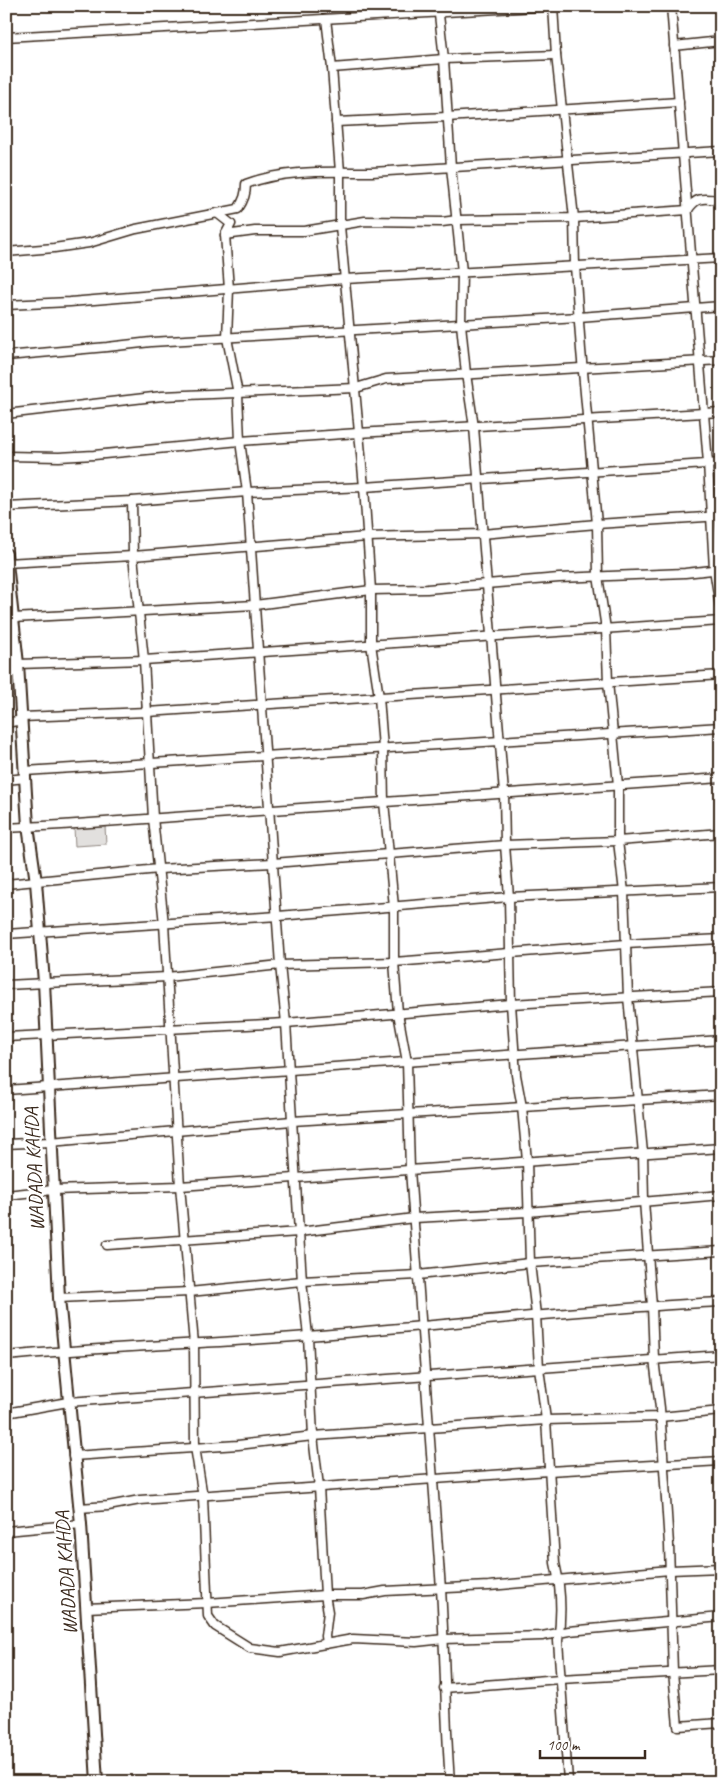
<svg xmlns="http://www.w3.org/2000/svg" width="727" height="1788" font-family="Caveat,sans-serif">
  <rect width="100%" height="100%" fill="#fff"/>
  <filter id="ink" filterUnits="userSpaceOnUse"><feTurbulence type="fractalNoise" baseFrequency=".02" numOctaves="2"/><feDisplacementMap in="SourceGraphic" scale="10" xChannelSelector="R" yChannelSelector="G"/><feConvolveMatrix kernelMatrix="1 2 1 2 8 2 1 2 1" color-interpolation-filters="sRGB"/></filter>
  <g filter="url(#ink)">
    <path fill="#e2e0de" stroke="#8e857e" d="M105 826 106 844 75 846 74 828Z"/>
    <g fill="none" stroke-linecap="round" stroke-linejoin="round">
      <g stroke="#3b2a1e" stroke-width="11">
        <g id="minor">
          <path d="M438 6 444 59 451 167 462 272 461 324 466 374 474 427 504 793 505 845 509 897 511 1004 516 1075 522 1107 527 1161 530 1263 536 1315 539 1368 546 1420 555 1563C561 1588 562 1614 558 1641L568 1781"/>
          <path d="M553 6 556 55 574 218 575 266 581 350 597 524 598 576 606 629 608 682 618 785V841L624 892 628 997 643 1153 644 1201 652 1306 654 1359 660 1408 669 1545 673 1672 678 1726 721 1723"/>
          <path d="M671 6 708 463 714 569 721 613"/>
          <path d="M326 19 332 68 340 172V226L364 487 371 590V644L379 697 383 748 384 802 394 907V962L398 1013 407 1062 410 1170 441 1589C445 1653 445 1717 450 1782"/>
          <path d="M6 37 553 6"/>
          <path d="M674 46 721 41"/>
          <path d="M332 68 444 59 556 55"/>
          <path d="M336 122 447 117 679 102"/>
          <path d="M217 213 231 224 225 235 255 231H304L365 221 442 222 457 220 574 218 688 210C697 195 705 199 721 200"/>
          <path d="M225 235 229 289 227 338 238 394 240 441 247 492 280 965 286 1023 302 1281 308 1336 313 1436 319 1487 325 1595 328 1612 325 1636 326 1644"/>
          <path d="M6 252 54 248 89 243 136 229 238 209C244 200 246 194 246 184 285 169 330 172 372 172L721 151"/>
          <path d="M6 305 70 302 345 279 721 258"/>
          <path d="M6 356 107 347 151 342 579 317 721 306"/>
          <path d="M6 414 162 396 356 388 386 379 721 360"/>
          <path d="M6 456 59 457 94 455 240 441 358 433 721 412"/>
          <path d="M132 501 133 556 144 660 153 818 164 924 180 1186 194 1344 195 1447 203 1497 208 1616 215 1626 250 1648 280 1652 353 1639 416 1642 444 1639 542 1636 569 1631 721 1617"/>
          <path d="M6 507 132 501 247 492 364 487 721 463"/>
          <path d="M6 563 133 556 367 537 482 534 597 524 721 516"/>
          <path d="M13 618 255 605 371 590 427 589 559 578 685 573 721 569"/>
          <path d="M18 664 144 660 721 621"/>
          <path d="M6 673 19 671"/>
          <path d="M22 717 147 712 721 675"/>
          <path d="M6 723 22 720"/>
          <path d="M25 771 721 727"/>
          <path d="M6 780 26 778"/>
          <path d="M6 828 62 825 721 778"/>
          <path d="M6 884 159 869 273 863 505 845 618 841 721 833"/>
          <path d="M6 934 278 916 509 897 721 887"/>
          <path d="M6 985 167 977 280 965 394 962 626 944 721 939"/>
          <path d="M6 1037 286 1023 511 1004 721 992"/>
          <path d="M6 1090 721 1040"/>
          <path d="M6 1144 50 1142 292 1121 721 1095"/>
          <path d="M6 1195 53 1190 180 1186 721 1148"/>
          <path d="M107 1245 299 1232 414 1218 528 1212 721 1195"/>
          <path d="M59 1298 189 1292 302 1281 418 1275 530 1263 721 1251"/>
          <path d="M6 1356C106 1347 207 1344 307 1336 445 1325 583 1309 721 1302"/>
          <path d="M6 1413 68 1402 721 1355"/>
          <path d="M73 1456 238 1445 313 1436 546 1420 660 1417 721 1411"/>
          <path d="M79 1508 108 1506 140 1500 549 1471 721 1461"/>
          <path d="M6 1531 81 1524"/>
          <path d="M86 1608 207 1603 325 1595H363L385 1591 489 1586 670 1570 721 1568"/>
          <path d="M444 1688 560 1679 721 1670"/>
        </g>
      </g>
      <g stroke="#3b2a1e" stroke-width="14">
        <path id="major" d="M6 554 18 664 28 826 36 882 44 982 59 1298 81 1524 97 1782"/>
      </g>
      <use href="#minor" stroke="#fff" stroke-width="8"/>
      <use href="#major" stroke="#fff" stroke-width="10"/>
    </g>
  </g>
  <g text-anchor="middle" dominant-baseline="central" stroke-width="4.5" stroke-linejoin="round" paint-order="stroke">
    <g font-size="20" fill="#3b2a1e" stroke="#fff">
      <text transform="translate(34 1169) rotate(-93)">WADADA KAHDA</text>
      <text transform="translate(66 1573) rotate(-94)">WADADA KAHDA</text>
    </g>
  </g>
  <rect width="727" height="1788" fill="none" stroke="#fff" stroke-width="25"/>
  <rect x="12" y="12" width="702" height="1763" fill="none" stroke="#3b2a1e" stroke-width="2" filter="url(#ink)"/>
  <path d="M540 1750v8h105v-8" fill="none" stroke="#3b2a1e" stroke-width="2.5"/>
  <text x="547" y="1750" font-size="15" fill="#3b2a1e" stroke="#ffffff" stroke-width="4" paint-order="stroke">100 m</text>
</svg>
